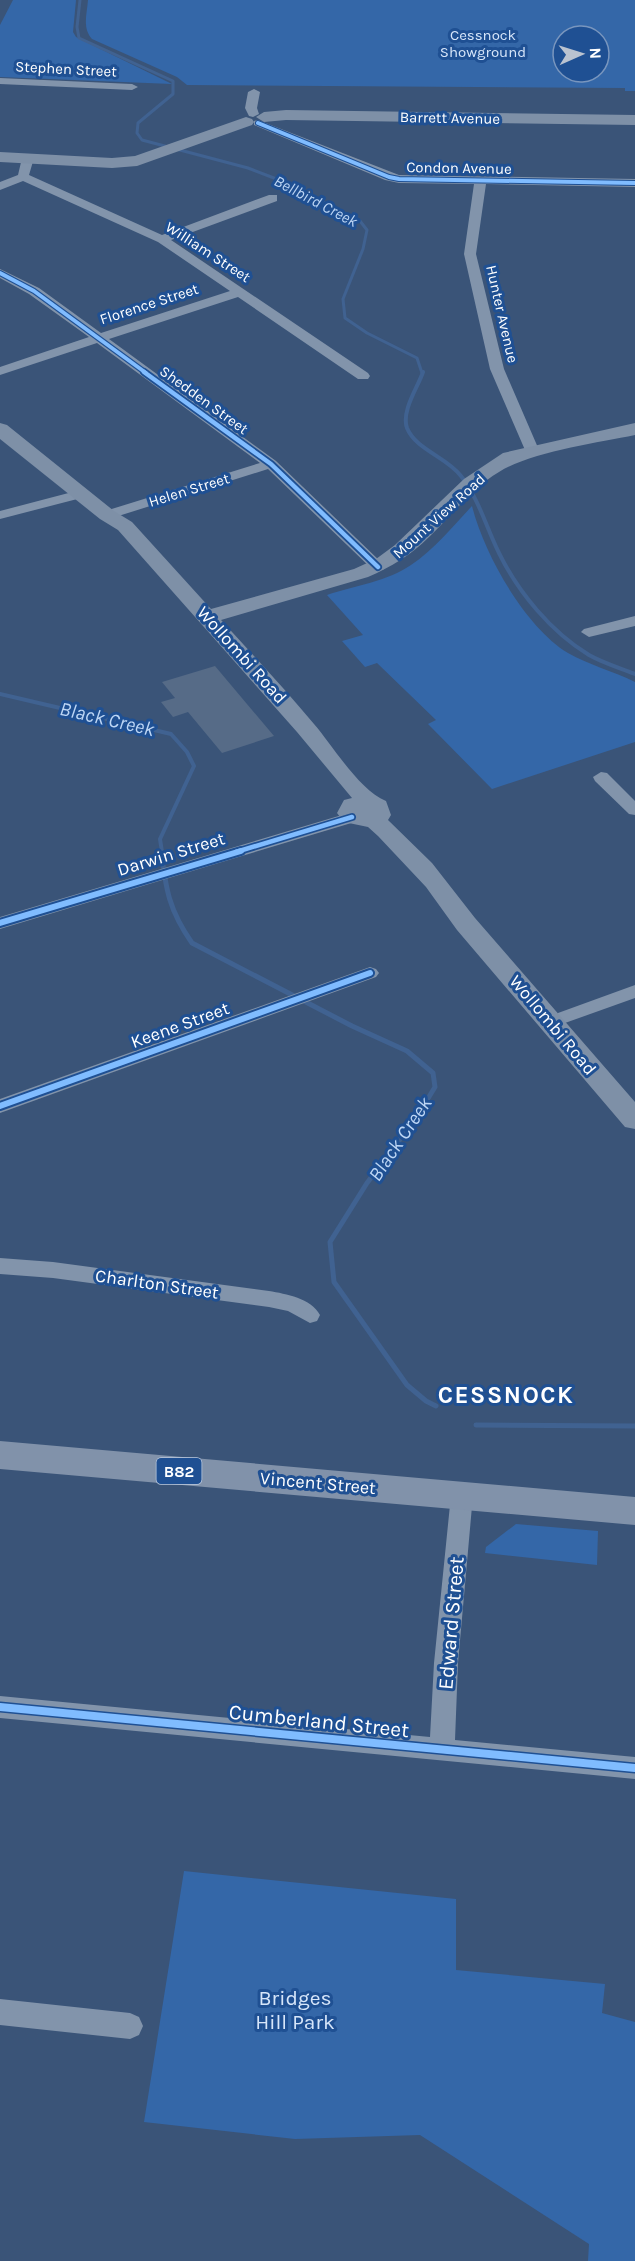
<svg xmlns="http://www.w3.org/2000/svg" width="635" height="2261" font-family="Karla,sans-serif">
  <rect width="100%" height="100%" fill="#3a5478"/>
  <g fill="#3467a8" fill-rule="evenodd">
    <path d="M13 0H76L73 32 76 37 172 84 0 77V25Z"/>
    <path d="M88 0H635V91H625V88L187 85 177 77 92 39C82 28 87 14 88 0ZM563 36H599V72H563Z"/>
    <path d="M472 506C484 554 525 627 568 653 589 665 613 671 635 682V742L492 789 428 724 436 720 377 663 365 667 342 641 363 635 327 595C354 586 388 581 411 565 435 549 453 526 472 506Z"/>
    <path d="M516 1524 598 1531 597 1565 485 1553 486 1547Z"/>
    <path d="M184 1871 456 1899V1970L605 1984 602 2013 635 2022V2261H588L589 2244 420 2135 295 2139 144 2122Z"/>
  </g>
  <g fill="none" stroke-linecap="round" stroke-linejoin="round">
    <path stroke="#406291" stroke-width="3" d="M80 0 77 27 79 38 173 81V94L138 123 137 133 142 140 248 168 287 183 360 221 367 230 363 249 343 299 345 318 367 333 417 358 422 373"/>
    <g stroke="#406291" stroke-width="4">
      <path d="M423 372C418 387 401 411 407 428 416 450 447 457 461 476 479 499 486 527 499 553 518 592 551 632 589 655 603 663 620 668 635 674"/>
      <path d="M0 694 171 734 187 752 194 766 160 839 162 852"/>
    </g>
    <g stroke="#406291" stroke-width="5">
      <path d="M161 851C166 890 169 910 192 943L352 1026 407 1051 433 1073 435 1087 416 1118 367 1183 330 1242 334 1282 407 1385 426 1401 436 1406"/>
      <path d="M476 1425 635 1426"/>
    </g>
  </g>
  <path fill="#566b87" d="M215 666 274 736 222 753 188 712 173 717 161 702 175 698 162 682Z"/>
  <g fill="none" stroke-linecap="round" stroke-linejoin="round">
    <g fill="#8294ab" fill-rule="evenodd">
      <path d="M0 78 132 84 138 87 132 90 0 84Z"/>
      <path d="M254 89 260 92 257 108 259 114 253 117 249 116 245 108 248 92Z"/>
      <path d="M258 120 399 175 635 179V187L486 184 476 254 504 369 539 450 537 453H527L525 450 490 369 464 254 474 184 399 183 385 180 254 125V121Z"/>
      <path d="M28 154 34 158 29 175 162 235 269 195H277V201L171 240 368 373 370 376 368 379H358L238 297 109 339 276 461 383 564 385 567 383 570H373L268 469 112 518H102L100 515 102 512 260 463 97 343 0 375V367L89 337 29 294 0 278V269L39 288 101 333 230 291 158 242 23 181 0 190V182L18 175 22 158Z"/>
      <path d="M80 490 85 491 87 494 85 497 0 519V511Z"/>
      <path d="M635 616V626L589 637 581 632 584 629Z"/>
      <path d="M601 772 607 773 635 801V815L629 814 595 781 593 777Z"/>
      <path d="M352 812 358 813 360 817 358 821 0 929V917Z"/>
      <path d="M370 967 376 969 379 973 376 977 0 1113V1099Z"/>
      <path d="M635 985V998L565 1023 558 1021 556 1017 558 1013Z"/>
      <path d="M0 1258 53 1262 269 1291C286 1294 311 1298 320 1315L317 1321 310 1323 288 1311 269 1307 53 1278 0 1274Z"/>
      <path d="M462 1486 470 1489 473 1495 458 1663 455 1740 635 1757V1779L0 1718V1696L430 1737 434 1663 451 1495 454 1489Z"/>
      <path d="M0 1999 130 2013 139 2017 143 2026 139 2035 130 2039 0 2025Z"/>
    </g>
    <g fill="#7e90a7" fill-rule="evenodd">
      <path d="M286 110 635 115V125L286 120 264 122 256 117 264 112Z"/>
      <path d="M246 117 252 119 254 122 252 125 137 166 112 168 0 162V152L112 158 135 156Z"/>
      <path d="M0 423 7 425 114 511 132 522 211 609 354 569 376 559 395 545 464 479 503 453 635 423V435C596 443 531 452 499 472 472 488 452 515 429 537 411 555 391 567 368 577L221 620C252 654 284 688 314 724 333 746 359 790 386 801L391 815 388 820 432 863 475 918 635 1102V1129L625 1127 457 930 426 887 378 836 368 827 344 822 337 813 344 800 352 798 297 732 118 530 100 519 0 439Z"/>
    </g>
    <path fill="#8192aa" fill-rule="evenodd" d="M0 1441 635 1497V1525L0 1469Z"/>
    <g stroke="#1f5093" stroke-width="6">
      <g id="cycleway-far3">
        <path d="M258 123 389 177 399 179 635 183"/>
        <path d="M0 273 34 291 146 373"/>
      </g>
    </g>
    <g stroke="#1f5093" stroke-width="8">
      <g id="cycleway-far2">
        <path d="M144 372 271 464 378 567"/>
        <path d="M236 852 352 817"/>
      </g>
    </g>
    <g stroke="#1f5093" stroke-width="10">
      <g id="cycleway-far1">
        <path d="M0 923 241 851"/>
        <path d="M0 1106 370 973"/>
      </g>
    </g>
    <g stroke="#1f5093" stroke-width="11">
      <path id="cycleway" d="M0 1707 635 1768"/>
    </g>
    <use href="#cycleway-far3" stroke="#80bcff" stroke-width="4"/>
    <use href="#cycleway-far2" stroke="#80bcff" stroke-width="4.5"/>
    <use href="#cycleway-far1" stroke="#80bcff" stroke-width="6"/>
    <use href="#cycleway" stroke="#80bcff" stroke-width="8"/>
  </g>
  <g text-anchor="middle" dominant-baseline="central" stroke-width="6" stroke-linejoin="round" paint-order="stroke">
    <g font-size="15" fill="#d7e6fa" stroke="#1f5093">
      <text x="483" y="35">Cessnock<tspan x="483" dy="17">Showground</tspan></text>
    </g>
    <g font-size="15" fill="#fff" stroke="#1f5093">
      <text transform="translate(66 69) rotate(3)">Stephen Street</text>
      <text transform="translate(450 118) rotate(1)">Barrett Avenue</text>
      <text transform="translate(459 168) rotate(1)">Condon Avenue</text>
      <text transform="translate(208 252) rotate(33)">William Street</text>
      <text transform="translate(149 304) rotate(-18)">Florence Street</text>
      <text transform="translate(502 314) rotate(77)">Hunter Avenue</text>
      <text transform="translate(204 400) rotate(36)">Shedden Street</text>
      <text transform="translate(189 490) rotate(-17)">Helen Street</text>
      <text transform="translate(439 516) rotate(-42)">Mount View Road</text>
    </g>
    <g font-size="16" font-style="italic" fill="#bdd6f5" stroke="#1f5093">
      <text transform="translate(316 201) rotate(28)">Bellbird Creek</text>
    </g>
    <rect fill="#1f5093" stroke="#bccadf" stroke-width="1.5" x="156.5" y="1458" width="45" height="26" rx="4.5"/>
    <g font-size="16" font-weight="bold" fill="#fff">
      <text x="179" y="1471">B82</text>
    </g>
    <g font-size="18" fill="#fff" stroke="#1f5093">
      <text transform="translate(242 655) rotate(48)">Wollombi Road</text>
      <text transform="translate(171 854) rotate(-17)">Darwin Street</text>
      <text transform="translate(180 1025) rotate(-20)">Keene Street</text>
      <text transform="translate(553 1025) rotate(50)">Wollombi Road</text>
      <text transform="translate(157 1284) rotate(8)">Charlton Street</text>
      <text transform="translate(318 1483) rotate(5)">Vincent Street</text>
    </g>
    <g font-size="20" font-style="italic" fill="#bdd6f5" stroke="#1f5093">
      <text transform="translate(107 719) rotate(13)">Black Creek</text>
      <text transform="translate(400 1139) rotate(-56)">Black Creek</text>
    </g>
    <g font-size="21" fill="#fff" stroke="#1f5093">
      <text transform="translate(451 1623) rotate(-85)">Edward Street</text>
      <text transform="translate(319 1721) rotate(6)">Cumberland Street</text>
    </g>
    <g font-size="21" fill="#d7e6fa" stroke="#1f5093">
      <text x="295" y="1998">Bridges<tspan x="295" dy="24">Hill Park</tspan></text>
    </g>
    <g font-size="24" font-weight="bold" letter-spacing="1.5" fill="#fff" stroke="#1f5093">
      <text x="506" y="1395">CESSNOCK</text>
    </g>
  </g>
  <g transform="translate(581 54) rotate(87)"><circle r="28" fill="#1f5093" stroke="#7996be" stroke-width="1.5"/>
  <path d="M0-4.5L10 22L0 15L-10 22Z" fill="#bac3d0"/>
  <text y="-9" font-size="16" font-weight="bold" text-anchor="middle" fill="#ffffff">N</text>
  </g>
</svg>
